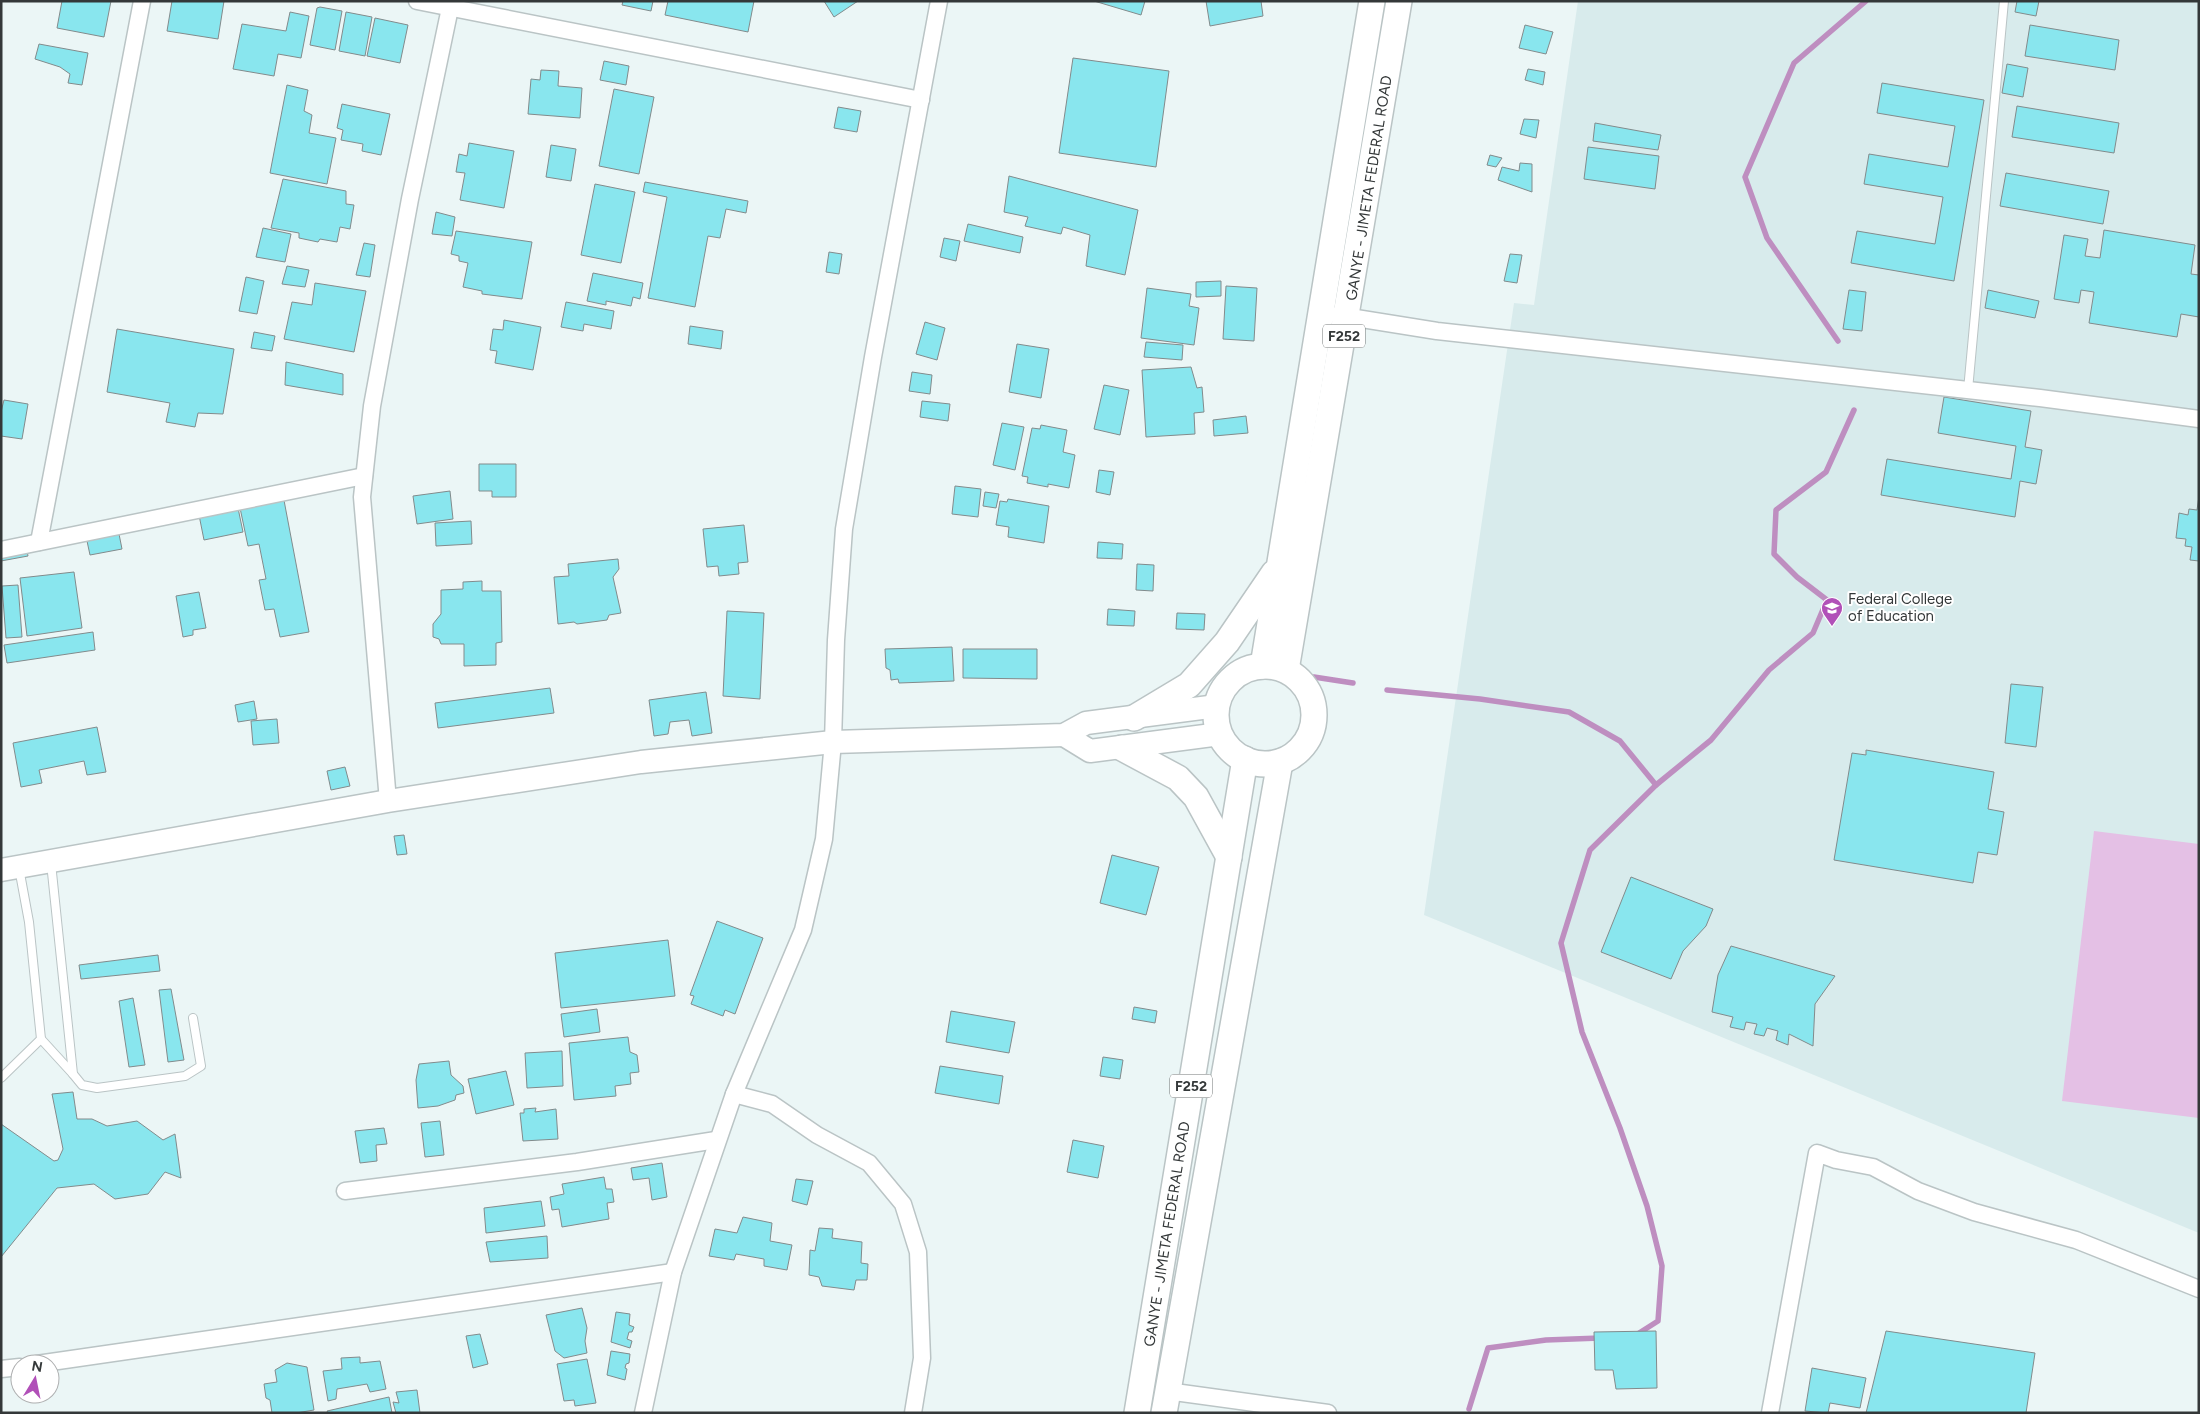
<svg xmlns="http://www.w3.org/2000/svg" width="2200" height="1414" font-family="Figtree,sans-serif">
  <rect width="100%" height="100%" fill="#ebf6f6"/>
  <path fill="#d8ebec" d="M1578 1H2199V1233L1424 915 1514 303 1534 305Z"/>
  <path fill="#e4c0e5" d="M2094 831 2199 844V1118L2062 1101Z"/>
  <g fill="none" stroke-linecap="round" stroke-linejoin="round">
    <g stroke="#be8ec0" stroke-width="5.5">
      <path d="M1838 341 1767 238 1745 177 1794 63 1866 1"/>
      <path d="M1314 677 1353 683"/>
      <path d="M1387 690 1480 699 1569 712 1620 741 1656 785"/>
      <path d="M1636 1335 1658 1321 1662 1266 1647 1206 1620 1128 1582 1032 1561 943 1590 850 1656 785 1711 740 1769 670 1813 633 1827 600 1797 577 1774 554 1776 510 1826 472 1854 410"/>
      <path d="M1469 1409 1488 1348 1546 1340 1600 1338"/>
    </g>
  </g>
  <g fill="#89e6ee" stroke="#828b8c">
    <path d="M62 1H111L104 37 57 28Z"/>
    <path d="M172 1H224L218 39 167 31Z"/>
    <path d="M623 1H653L651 11 622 5Z"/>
    <path d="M668 1H754L748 32 665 15Z"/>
    <path d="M824 1H858L834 17Z"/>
    <path d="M1094 1H1145L1141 15Z"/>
    <path d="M1206 1H1261L1263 16 1210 26Z"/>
    <path d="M2017 1H2039L2036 16 2015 12Z"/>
    <path d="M320 7 342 11 335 50 310 45 317 8Z"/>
    <path d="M290 12 309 16 301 58 278 54 274 76 233 69 242 24 286 31Z"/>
    <path d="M346 12 372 17 365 56 339 51Z"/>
    <path d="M375 18 408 25 400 63 367 56Z"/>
    <path d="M1525 25 1553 32 1546 54 1519 48Z"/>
    <path d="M2030 25 2119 40 2115 70 2025 56Z"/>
    <path d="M39 44 88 53 82 85 68 83 70 74 60 67 35 59Z"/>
    <path d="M1073 58 1169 71 1156 167 1059 153Z"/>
    <path d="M604 61 629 66 626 85 600 80Z"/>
    <path d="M2007 64 2028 68 2023 97 2002 93Z"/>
    <path d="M1528 69 1545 72 1543 85 1525 80Z"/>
    <path d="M541 70 559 71 558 86 582 88 580 118 528 114 531 79 540 80Z"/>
    <path d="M1882 83 1984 100 1954 281 1851 263 1857 231 1935 244 1943 197 1864 184 1869 154 1948 167 1955 126 1877 113Z"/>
    <path d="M287 85 308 90 304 111 312 115 309 133 336 138 327 184 270 173Z"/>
    <path d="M614 89 654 97 639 174 599 166Z"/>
    <path d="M342 104 390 114 381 155 362 151 363 144 341 140 343 130 337 128Z"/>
    <path d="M2017 106 2119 123 2114 153 2012 137Z"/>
    <path d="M838 107 861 111 857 132 834 128Z"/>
    <path d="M1524 119 1539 120 1536 138 1520 134Z"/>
    <path d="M1595 123 1661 135 1658 150 1593 141Z"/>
    <path d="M469 143 514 151 504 208 460 200 465 173 456 172 459 154 467 156Z"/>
    <path d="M551 145 576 149 571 181 546 177Z"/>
    <path d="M1588 147 1659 156 1655 189 1584 179Z"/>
    <path d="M1490 155 1502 158 1496 167 1487 165Z"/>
    <path d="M1520 163 1532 164V192L1498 180 1502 167 1519 171Z"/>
    <path d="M2006 173 2109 191 2103 224 2000 206Z"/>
    <path d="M1009 176 1138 210 1125 275 1086 266 1090 235 1063 227 1061 234 1025 226 1028 217 1004 212Z"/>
    <path d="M283 179 346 191V204L354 205 350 229 340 227 337 242 320 239 318 242 299 238V233L271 228Z"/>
    <path d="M645 182 748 201 746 213 726 209 720 238 708 236 695 307 648 298 667 197 643 192Z"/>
    <path d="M595 184 635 192 621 263 581 255Z"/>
    <path d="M436 212 455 217 452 236 432 234Z"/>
    <path d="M968 224 1023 237 1020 253 964 241Z"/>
    <path d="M263 228 291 234 285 262 256 257Z"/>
    <path d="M2104 230 2195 245 2191 274 2199 275V317L2181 314 2177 337 2089 323 2094 292 2081 290 2079 303 2054 299 2064 235 2088 239 2085 256 2100 258Z"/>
    <path d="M456 231 532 242 522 299 482 294V291L463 287 468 263 459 261V256L451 254Z"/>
    <path d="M944 238 960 241 956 261 940 257Z"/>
    <path d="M364 243 375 245 370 277 356 275Z"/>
    <path d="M829 252 842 254 839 274 826 272Z"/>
    <path d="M1510 254 1522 255 1517 283 1504 281Z"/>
    <path d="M287 266 309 270 305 287 282 284Z"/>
    <path d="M593 273 643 283 640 299 633 297 631 306 606 301V305L587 301Z"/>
    <path d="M246 277 264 281 257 314 239 311Z"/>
    <path d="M1221 281V296L1196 297V282Z"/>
    <path d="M315 283 366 291 354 352 284 339 292 302 312 305Z"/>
    <path d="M1226 286 1257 288 1254 341 1223 339Z"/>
    <path d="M1147 288 1191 294 1189 306 1199 308 1194 345 1141 338Z"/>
    <path d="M1849 290 1866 292 1862 331 1843 329Z"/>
    <path d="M1988 290 2039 301 2035 318 1985 308Z"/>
    <path d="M566 302 614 311 611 329 584 324 583 331 561 327Z"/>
    <path d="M504 320 541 327 533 370 495 363 497 351 490 350 493 329 503 330Z"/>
    <path d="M925 322 945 328 937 360 916 354Z"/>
    <path d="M690 326 723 331 721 349 688 344Z"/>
    <path d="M117 329 234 349 223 414 198 413 195 427 166 422 170 403 107 392Z"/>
    <path d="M254 332 275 336 272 351 251 348Z"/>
    <path d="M1146 342 1183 345 1182 360 1144 357Z"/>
    <path d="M1017 344 1049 349 1041 398 1009 392Z"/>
    <path d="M286 362 343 374V395L285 385Z"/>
    <path d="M1191 367 1197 388 1202 387 1204 412 1194 413 1195 434 1146 437 1142 370Z"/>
    <path d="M912 372 932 375 930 394 909 391Z"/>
    <path d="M1104 385 1129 390 1120 435 1094 429Z"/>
    <path d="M1944 397 2031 411 2025 447 2042 450 2036 484 2020 481 2015 517 1881 495 1887 459 2011 479 2016 446 1938 433Z"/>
    <path d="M4 400 28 404 22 439 1 436V412Z"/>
    <path d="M922 401 950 404 948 421 920 417Z"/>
    <path d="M1246 416 1248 433 1214 436 1213 420Z"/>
    <path d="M1002 423 1024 427 1015 470 993 465Z"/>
    <path d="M1041 425 1067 430 1063 452 1075 455 1069 488 1048 484V487L1027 483 1028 477 1022 476 1032 428 1040 429Z"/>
    <path d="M479 464H516V497H492V491H479Z"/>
    <path d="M1099 470 1114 472 1110 495 1096 492Z"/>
    <path d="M955 486 981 489 978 517 952 514Z"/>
    <path d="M450 491 453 519 417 524 413 496Z"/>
    <path d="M985 492 999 494 996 508 983 506Z"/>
    <path d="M283 495 309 632 280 637 274 609 265 610 259 580 266 579 259 544 248 546 239 503Z"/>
    <path d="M2199 496V561L2190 560 2192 547 2185 546 2186 539 2176 538 2179 513 2188 515 2189 509 2197 510Z"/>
    <path d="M1008 499 1049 506 1044 543 1008 537 1009 527 996 525 1000 501 1007 502Z"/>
    <path d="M238 508 243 532 204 540 199 515Z"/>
    <path d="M471 521 472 544 436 546 435 523Z"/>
    <path d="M744 525 748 562 738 563 739 574 719 576 718 566 707 567 703 529Z"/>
    <path d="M119 534 122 549 90 555 87 541Z"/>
    <path d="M1098 542 1123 544 1122 559 1097 558Z"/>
    <path d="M26 546 28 556 1 561V551Z"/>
    <path d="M618 559 619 569 613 577 621 613 609 615 607 620 577 624 574 622 558 624 554 577 569 576 568 564Z"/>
    <path d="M1137 564 1154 565 1153 591 1136 590Z"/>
    <path d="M74 572 82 628 27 636 20 578Z"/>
    <path d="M482 581V591H501L502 642 496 643V665L464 666V644H441L439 639 433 637V624L441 614V590L463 589V582Z"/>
    <path d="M18 585 22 637 6 638 2 586Z"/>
    <path d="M199 592 206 628 193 630V635L183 637 176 596Z"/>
    <path d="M1108 609 1135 611 1134 626 1107 625Z"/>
    <path d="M727 611 764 613 760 699 723 696Z"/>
    <path d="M1177 613 1205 614 1204 630 1176 629Z"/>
    <path d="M93 632 95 650 7 663 4 645Z"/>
    <path d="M952 647 954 681 899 683 898 679 891 680 890 670 886 668 885 649Z"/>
    <path d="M963 649H1037V679L963 678Z"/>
    <path d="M2011 684 2043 687 2036 747 2005 743Z"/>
    <path d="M550 688 554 713 438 728 435 703Z"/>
    <path d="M706 692 712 733 692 736 689 720 670 722 668 734 654 736 649 700Z"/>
    <path d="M254 701 257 719 238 722 235 705Z"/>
    <path d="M277 719 279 743 253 745 251 721Z"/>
    <path d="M97 727 106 772 87 775 84 761 39 770 42 783 21 787 13 743Z"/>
    <path d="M1866 750 1994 772 1988 809 2004 812 1997 855 1978 852 1973 883 1834 860 1852 753 1866 755Z"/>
    <path d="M345 767 350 786 331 790 327 771Z"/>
    <path d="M404 835 407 854 397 855 394 836Z"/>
    <path d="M1112 855 1159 867 1146 915 1100 903Z"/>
    <path d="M1631 877 1713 909 1706 926 1683 951 1671 979 1601 952Z"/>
    <path d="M717 921 763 938 735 1014 725 1010 723 1016 691 1004 694 996 690 995Z"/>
    <path d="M668 940 675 996 561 1008 555 953Z"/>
    <path d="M1731 946 1835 976 1815 1004 1813 1046 1789 1034 1788 1045 1776 1040 1778 1031 1767 1028 1764 1036 1754 1034 1757 1024 1746 1022 1744 1030 1730 1027 1733 1017 1712 1012 1718 975Z"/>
    <path d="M158 955 160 971 81 979 79 965Z"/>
    <path d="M171 989 184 1060 168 1062 159 990Z"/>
    <path d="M133 998 145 1065 129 1067 119 1001Z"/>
    <path d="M1134 1007 1157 1011 1155 1023 1132 1019Z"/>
    <path d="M597 1009 600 1032 564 1037 561 1014Z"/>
    <path d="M951 1011 1015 1022 1009 1053 946 1042Z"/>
    <path d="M628 1037 630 1052 637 1055 639 1072 630 1073 631 1084 615 1086 616 1096 574 1100 569 1043Z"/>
    <path d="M562 1051 563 1086 527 1088 525 1053Z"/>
    <path d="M1103 1057 1123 1060 1120 1079 1100 1076Z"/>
    <path d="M449 1061 451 1075 463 1086 464 1093 456 1095 455 1100 438 1106 418 1108 416 1080 419 1064Z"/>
    <path d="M940 1066 1003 1076 999 1104 935 1093Z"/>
    <path d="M506 1071 514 1105 476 1114 468 1079Z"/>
    <path d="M73 1092 77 1119H92L107 1126 137 1121 163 1140 175 1134 181 1178 165 1172 148 1194 115 1199 94 1184 57 1188 1 1257V1124L54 1161 58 1160 63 1149 52 1094Z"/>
    <path d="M536 1108 535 1112 556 1109 558 1139 523 1141 520 1113H524V1109Z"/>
    <path d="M440 1121 444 1155 425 1157 421 1123Z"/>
    <path d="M384 1128 387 1144 376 1145 377 1161 360 1163 355 1131Z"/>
    <path d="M1073 1140 1104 1146 1098 1178 1067 1172Z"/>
    <path d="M662 1163 667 1197 652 1200 649 1178 633 1180 631 1168Z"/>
    <path d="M604 1177 606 1189H612L614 1202 607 1203 609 1219 562 1227 559 1209 552 1210 550 1197 564 1194 562 1184Z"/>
    <path d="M796 1179 813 1181 807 1205 792 1201Z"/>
    <path d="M541 1201 545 1226 486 1233 484 1208Z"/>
    <path d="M743 1217 772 1223 770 1241 792 1245 787 1270 764 1266V1259L736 1254 734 1260 709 1256 715 1229 737 1233Z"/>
    <path d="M819 1228 833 1229 832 1238 862 1242 861 1263 868 1264 867 1280H856L854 1290 822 1286 819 1277 809 1275 810 1250 815 1251Z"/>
    <path d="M547 1236 548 1258 490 1262 486 1242Z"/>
    <path d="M582 1308 587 1328 585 1341 587 1353 564 1358 555 1351 546 1315Z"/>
    <path d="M616 1312 630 1314 629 1325 634 1327 632 1332H629L627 1339 632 1341 630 1348 611 1342Z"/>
    <path d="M1656 1331 1657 1388 1616 1389 1613 1370H1595L1594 1332Z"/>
    <path d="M1886 1331 2035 1353 2026 1413H1866Z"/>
    <path d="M480 1334 488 1364 473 1368 466 1336Z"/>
    <path d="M611 1351 630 1354 629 1363 626 1364 625 1368 627 1369 625 1380 607 1375Z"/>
    <path d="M360 1357V1363L380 1361 386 1389 370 1392 367 1384 337 1389 336 1399 328 1401 323 1371 342 1369 341 1358Z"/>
    <path d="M587 1359 596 1403 575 1406 574 1400 564 1401 557 1364Z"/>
    <path d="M287 1363 307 1367 314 1410 296 1413H272L270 1400 266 1398 264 1384 277 1382 275 1370Z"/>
    <path d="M1812 1368 1866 1378 1860 1408 1830 1403 1828 1413 1805 1411Z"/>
    <path d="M417 1390 420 1413H396L393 1402 399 1403 396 1392Z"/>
    <path d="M389 1397 392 1413H328L327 1411Z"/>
  </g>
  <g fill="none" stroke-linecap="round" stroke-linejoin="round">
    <g stroke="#bac4c5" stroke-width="10">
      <g id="lane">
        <path d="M1968 390 2004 1"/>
        <path d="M51 863 73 1074 82 1085 97 1088 185 1076 201 1066 193 1018"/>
        <path d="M41 1039 73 1074"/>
        <path d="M1 1078 41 1039 29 922 19 868"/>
      </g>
    </g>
    <g stroke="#bac4c5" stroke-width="19">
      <g id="street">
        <path d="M417 1 921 100"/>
        <path d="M1337 315 1437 331 2040 398 2199 419"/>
        <path d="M39 542 142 1"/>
        <path d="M1 550 364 476"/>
        <path d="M388 801 362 497 372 406 410 199 450 8"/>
        <path d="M734 1094 772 1104 817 1135 869 1163 903 1204 918 1252 922 1358 913 1413"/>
        <path d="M345 1191 577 1162 716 1140"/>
        <path d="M37 1364 673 1272"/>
        <path d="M1 1369 20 1367"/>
        <path d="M1167 1391 1328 1413"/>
        <path d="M643 1413 673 1272 734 1094 803 930 824 839 833 742 836 640 844 529 873 357 939 1"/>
        <path d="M1770 1413 1817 1153 1836 1160 1873 1167 1918 1191 1974 1212 2076 1240 2199 1289"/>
      </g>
    </g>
    <g stroke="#bac4c5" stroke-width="25">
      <g id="secondary">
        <path d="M1064 735 1090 751 1220 734"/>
        <path d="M1 870 388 801 641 762 833 742 1064 735 1086 723 1217 706"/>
      </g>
    </g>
    <g stroke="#bac4c5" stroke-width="28">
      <g id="primary">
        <circle cx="1265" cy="715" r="49"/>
        <path d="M1263 666 1372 1"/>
        <path d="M1286 670 1399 1"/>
        <path d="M1134 718 1189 685 1227 642 1274 573"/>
        <path d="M1122 748 1178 778 1196 797 1229 857"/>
        <path d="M1137 1413 1245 759"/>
        <path d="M1164 1413 1280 762"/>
      </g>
    </g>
    <use href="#lane" stroke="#fff" stroke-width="8"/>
    <use href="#street" stroke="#fff" stroke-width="16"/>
    <use href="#secondary" stroke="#fff" stroke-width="22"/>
    <use href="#primary" stroke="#fff" stroke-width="25"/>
  </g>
  <defs>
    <g id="school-pin" transform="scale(1.125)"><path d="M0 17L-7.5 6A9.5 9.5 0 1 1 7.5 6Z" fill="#b150b8" stroke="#fff"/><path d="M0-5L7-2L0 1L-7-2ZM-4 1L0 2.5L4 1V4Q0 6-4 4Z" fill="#fff"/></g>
  </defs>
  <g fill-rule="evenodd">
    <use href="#school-pin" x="1832" y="608"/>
  </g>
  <g text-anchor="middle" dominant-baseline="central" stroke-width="4" stroke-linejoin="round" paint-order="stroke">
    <g fill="#fff" stroke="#717474" stroke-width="1">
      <rect x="1323" y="324.5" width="42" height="23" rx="4"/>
      <rect x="1170" y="1074.5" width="42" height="23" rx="4"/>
    </g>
    <g font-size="14" font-weight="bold" fill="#343839">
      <text x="1344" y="336">F252</text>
      <text x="1191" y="1086">F252</text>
    </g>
    <g font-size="15" fill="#343839" stroke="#fff">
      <text transform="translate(1369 188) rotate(-81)">GANYE - JIMETA FEDERAL ROAD</text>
      <text transform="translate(1167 1234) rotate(-81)">GANYE - JIMETA FEDERAL ROAD</text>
    </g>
    <g font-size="15" fill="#343839" stroke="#fff" text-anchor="start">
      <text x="1848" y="599">Federal College<tspan x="1848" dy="17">of Education</tspan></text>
    </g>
  </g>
  <rect width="2200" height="1414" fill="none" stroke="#343839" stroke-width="5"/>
  <g transform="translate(35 1379) rotate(10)"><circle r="24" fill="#ffffff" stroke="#aeafb0"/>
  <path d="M0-4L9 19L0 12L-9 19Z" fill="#b150b8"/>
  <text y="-8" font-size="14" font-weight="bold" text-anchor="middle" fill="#343839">N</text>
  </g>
</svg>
